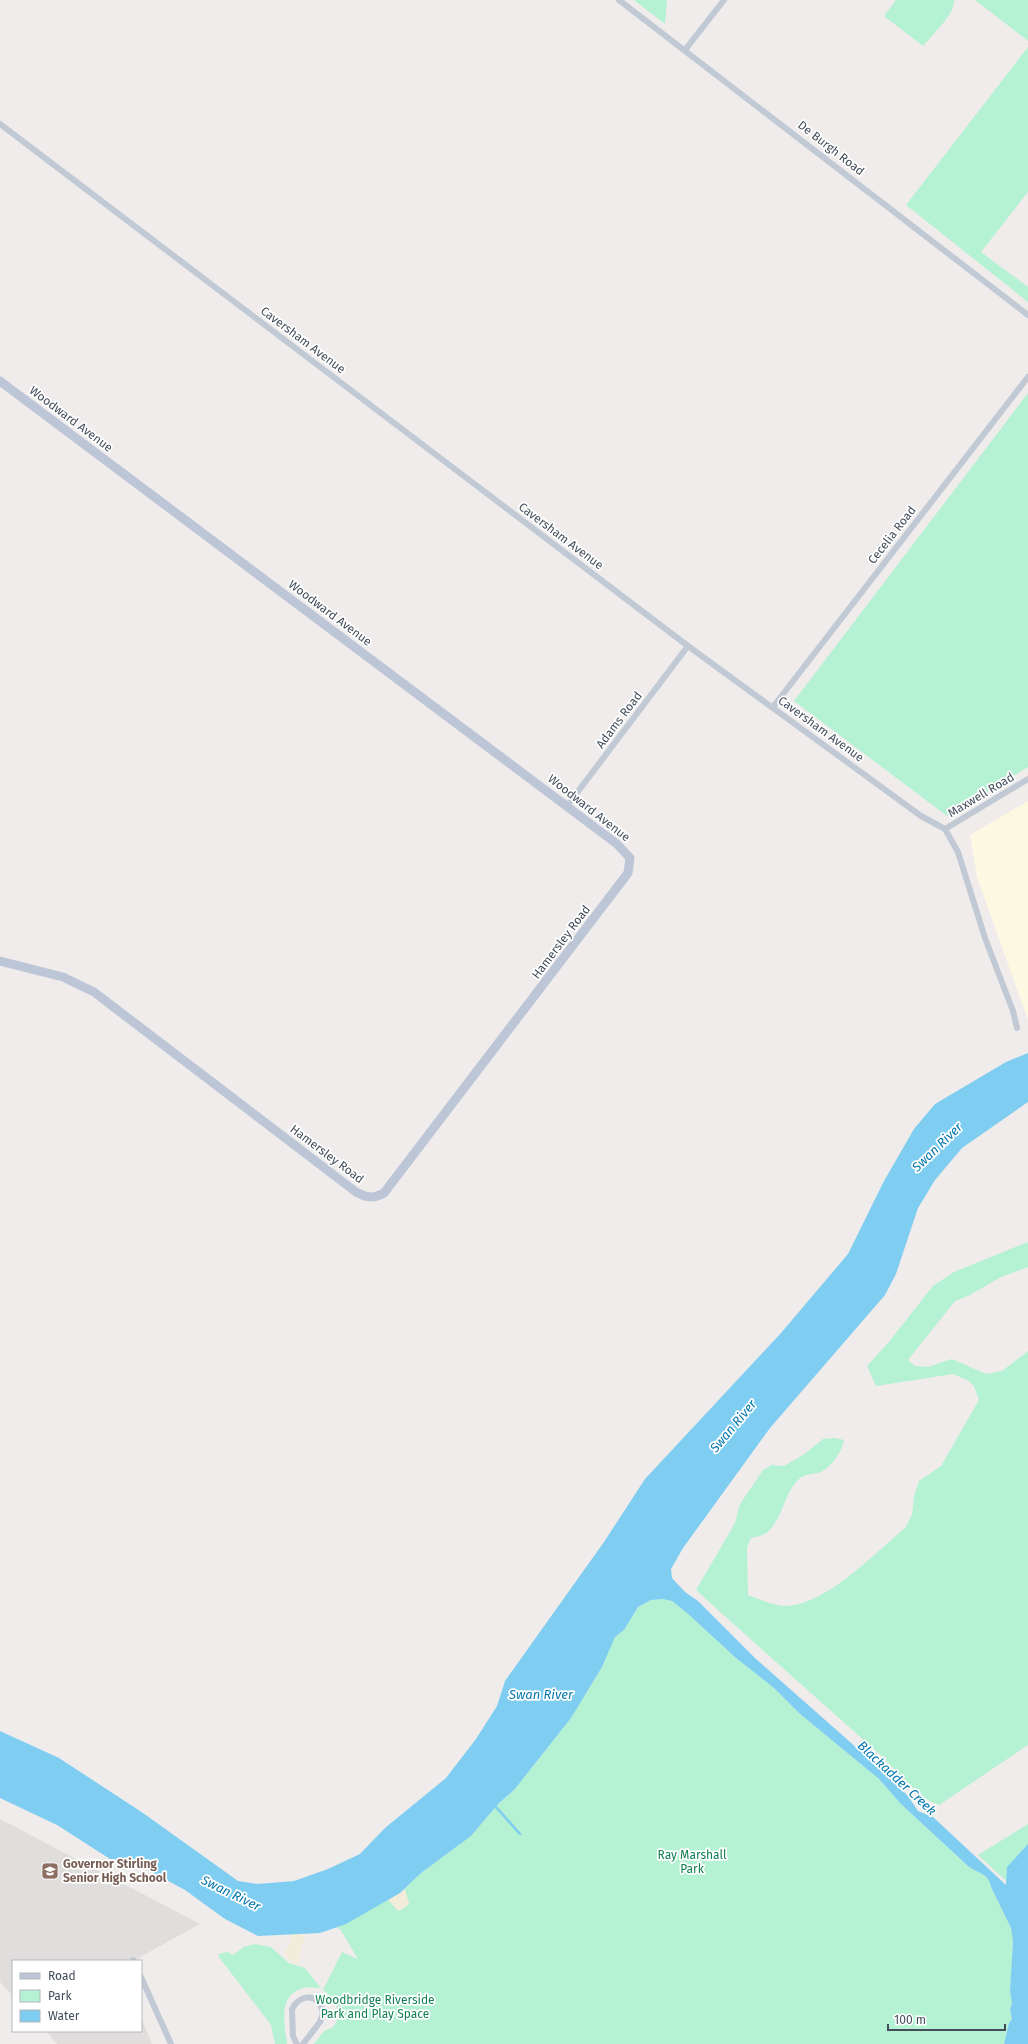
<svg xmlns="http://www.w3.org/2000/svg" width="1028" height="2044" font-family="'Fira Sans',sans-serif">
  <rect width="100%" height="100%" fill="#efeceb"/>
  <path fill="#fdf8e2" d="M1028 801V1020L977 877 970 835Z"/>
  <g fill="#e0dddd">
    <path d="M0 1819 200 1924 133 1961H13V1996L0 1982Z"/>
    <path d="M141 2017 152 2044H57L46 2031H141Z"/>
  </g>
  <g fill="#b5f1d3">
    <path d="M634 0H667L665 24Z"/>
    <path d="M896 0H954C956 13 931 36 923 46L884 16Z"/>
    <path d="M975 0H1028V41Z"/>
    <path d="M1028 47V192L981 252 1028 287V302L906 205Z"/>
    <path d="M1028 393V767L947 816 794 701Z"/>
    <path d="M1028 1242V1267L1001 1277 968 1296 955 1301 908 1360 915 1366 928 1367 952 1359 986 1374 1002 1371 1028 1351V1745L939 1805C913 1796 897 1770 877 1752 817 1698 756 1645 696 1590L735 1523 740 1504 763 1470 772 1465 784 1466 803 1455 823 1439 835 1438 844 1440C842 1452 832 1466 821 1472 813 1475 805 1473 798 1480 783 1495 783 1520 766 1533 762 1536 756 1537 751 1538L747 1547 748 1595C759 1599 774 1606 786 1606 826 1605 875 1553 905 1528L912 1515 914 1496 919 1481 941 1466 979 1400 974 1386 967 1380 953 1374 876 1386 867 1366 888 1343 933 1286 954 1272Z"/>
    <path d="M663 1599 672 1601 687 1613 736 1658 774 1688 799 1713 879 1779 901 1804 968 1866C978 1874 989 1873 991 1887L1011 1928 1013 1941 1010 1991 1012 2003 1010 2010 1012 2019 1009 2023 1004 2044H313C318 2040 319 2037 323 2032 326 2029 331 2029 334 2026 344 2013 334 1997 323 1990L342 1952 358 1959 340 1929 336 1928 400 1893 421 1873 471 1836 499 1803 514 1790 571 1718 602 1667 615 1637 624 1630 638 1607 651 1600Z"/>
    <path d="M1028 1824V1921L1015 1889 978 1855Z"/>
    <path d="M255 1944 271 1947 289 1963 305 1968 321 1988C316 1988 313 1987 308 1987 277 1992 284 2021 287 2044H275L271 2025 219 1957 218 1954 227 1952 233 1955 244 1947Z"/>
  </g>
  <g fill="#f2edda">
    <path d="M405 1889 409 1903 406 1907 398 1911 388 1900Z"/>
    <path d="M290 1934 305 1935 298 1964 291 1961 284 1954 290 1943Z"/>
  </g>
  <path fill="#7fcdf1" d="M1028 1053V1102L962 1148 935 1180 918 1208 896 1274 885 1295 770 1428 683 1548 671 1569 672 1578 685 1592 698 1601 756 1659 884 1772 908 1796 918 1811 933 1817 1006 1885 1007 1867 1028 1844V2044H1004L1009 2023 1012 2019 1010 2010 1012 2003 1010 1991 1013 1941 1011 1928 991 1887C989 1873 978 1874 968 1866L901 1804 879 1779 799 1713 774 1688 736 1658 687 1613 672 1601 663 1599 651 1600 638 1607 624 1630 615 1637 602 1667 571 1718 514 1790 499 1803 471 1836 421 1873 400 1893 346 1924 320 1933 258 1936 225 1919 185 1890 144 1868 110 1859 57 1825 0 1798V1731L59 1758 143 1813 238 1881 257 1884 294 1881 328 1869 360 1854 385 1828 446 1778 476 1739 497 1706 505 1681 604 1542 645 1479 781 1333 848 1254 884 1181 914 1129 935 1104 1006 1062Z"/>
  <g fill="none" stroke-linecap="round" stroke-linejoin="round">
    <path stroke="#7fcdf1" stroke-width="2.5" d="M496 1807 520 1834"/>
    <g stroke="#c1c9d5" stroke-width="6">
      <path d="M619 0 1028 315"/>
      <path d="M685 50 724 0"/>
      <path d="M0 124 688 646 921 816 945 829 958 852 985 938 1013 1011 1017 1028"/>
      <path d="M773 707 1028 377"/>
      <path d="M567 806 688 646"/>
      <path d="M945 829 1028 779"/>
      <path d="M133 1960V1961"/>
      <path d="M141 1977 171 2044"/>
      <path d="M297 2044 293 2036 292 2009C301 1992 320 1994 323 2013L320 2022 303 2044"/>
    </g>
    <path stroke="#bcc6d7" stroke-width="9" d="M0 381 617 844 630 858 628 873 384 1193C373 1199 367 1198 356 1192L94 992 63 977 0 961"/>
  </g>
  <defs>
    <g id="school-square" transform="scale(0.9)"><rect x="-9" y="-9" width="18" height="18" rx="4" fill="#8d6e63" stroke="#fff"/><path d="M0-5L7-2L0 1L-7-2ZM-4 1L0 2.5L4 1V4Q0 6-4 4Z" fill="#fff"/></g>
  </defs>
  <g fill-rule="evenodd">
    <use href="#school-square" x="50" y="1871"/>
  </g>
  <g text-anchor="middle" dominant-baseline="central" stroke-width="3.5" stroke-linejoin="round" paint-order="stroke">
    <g font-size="12" fill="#434d5a" stroke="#fff">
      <text transform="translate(831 148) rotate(38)">De Burgh Road</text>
      <text transform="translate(303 340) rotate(37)">Caversham Avenue</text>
      <text transform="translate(71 419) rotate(37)">Woodward Avenue</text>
      <text transform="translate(892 535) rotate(-52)">Cecelia Road</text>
      <text transform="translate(561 536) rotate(37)">Caversham Avenue</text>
      <text transform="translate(330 613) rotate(37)">Woodward Avenue</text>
      <text transform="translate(619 720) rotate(-53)">Adams Road</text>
      <text transform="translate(821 729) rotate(36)">Caversham Avenue</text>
      <text transform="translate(981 795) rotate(-31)">Maxwell Road</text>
      <text transform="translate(589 808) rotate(38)">Woodward Avenue</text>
      <text transform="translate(561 942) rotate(-53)">Hamersley Road</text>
      <text transform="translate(327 1154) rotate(37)">Hamersley Road</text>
    </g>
    <g font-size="12" fill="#107f54" stroke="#fff">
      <text x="692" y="1855">Ray Marshall<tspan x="692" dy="14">Park</tspan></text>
      <text x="375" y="2000">Woodbridge Riverside<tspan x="375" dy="14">Park and Play Space</tspan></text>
    </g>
    <g font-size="12" font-weight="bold" fill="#785e54" stroke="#fff" text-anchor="start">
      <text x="63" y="1864">Governor Stirling<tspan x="63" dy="14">Senior High School</tspan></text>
    </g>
    <g font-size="13" font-style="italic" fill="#0377ae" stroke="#fff">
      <text transform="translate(937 1147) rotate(-44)">Swan River</text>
      <text transform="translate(733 1426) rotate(-50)">Swan River</text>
      <text x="541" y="1694">Swan River</text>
      <text transform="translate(897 1778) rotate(43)">Blackadder Creek</text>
      <text transform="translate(231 1893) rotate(26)">Swan River</text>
    </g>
  </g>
  <rect x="12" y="1960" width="130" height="72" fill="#ffffff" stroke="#b4b8bd"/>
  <rect x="20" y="1973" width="20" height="6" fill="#bcc6d7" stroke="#b4b8bd"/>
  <text x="48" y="1980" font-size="12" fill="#434d5a">Road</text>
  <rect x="20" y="1990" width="20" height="12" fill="#b5f1d3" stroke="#b4b8bd"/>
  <text x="48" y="2000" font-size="12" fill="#434d5a">Park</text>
  <rect x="20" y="2010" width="20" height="12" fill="#7fcdf1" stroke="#b4b8bd"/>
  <text x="48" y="2020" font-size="12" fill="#434d5a">Water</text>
  <path d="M888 2024v6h117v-6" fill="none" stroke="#434d5a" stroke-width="2"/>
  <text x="894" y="2024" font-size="12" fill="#434d5a" stroke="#ffffff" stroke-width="3" paint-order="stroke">100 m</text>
</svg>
